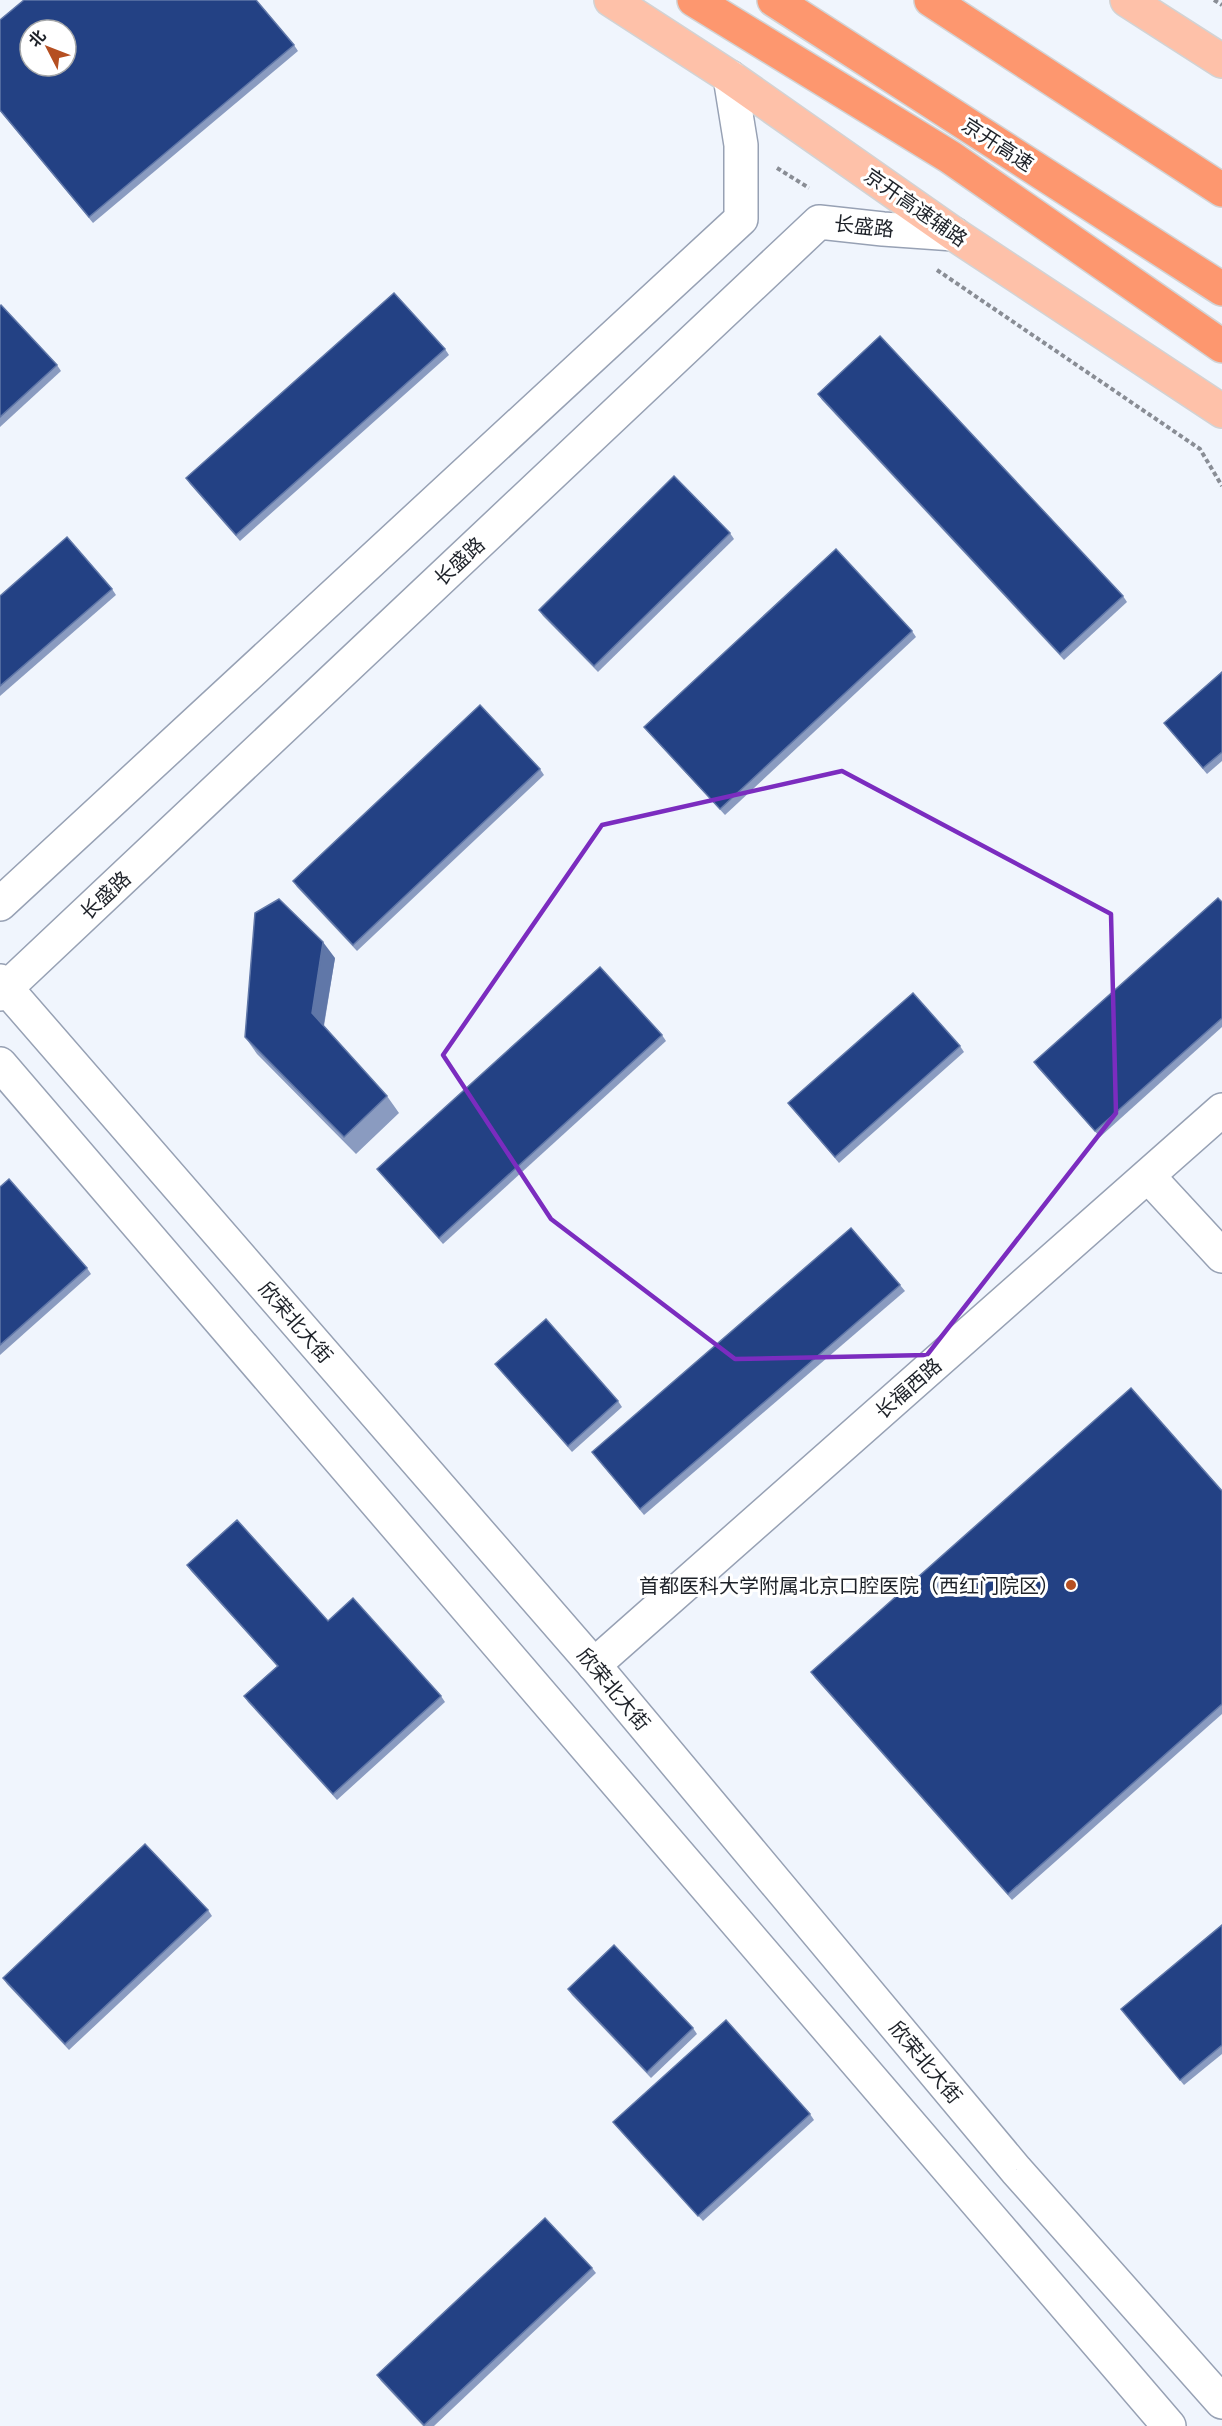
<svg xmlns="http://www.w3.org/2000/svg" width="1222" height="2426" font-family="'Archivo Narrow','Noto Sans SC',sans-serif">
  <rect width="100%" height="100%" fill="#f0f5fd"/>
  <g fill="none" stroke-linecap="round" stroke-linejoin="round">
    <g stroke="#97a1b4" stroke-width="36">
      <g id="minor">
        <path d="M0 904 741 219V145L730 77"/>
        <path d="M0 981 594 1665 1016 2170 1222 2402"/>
        <path d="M0 994 819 222 883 229 954 234"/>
        <path d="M0 1064 1169 2426"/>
        <path d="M1148 1176 1222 1256"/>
        <path d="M594 1665 1222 1110"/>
      </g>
    </g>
    <g stroke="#d2d3d4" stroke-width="36">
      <g id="major">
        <path d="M611 0 730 77 954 234 1222 411"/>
        <path d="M1127 0 1222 61"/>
      </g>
    </g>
    <g stroke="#d2d3d4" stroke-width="36">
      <g id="highway">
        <path d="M694 0 950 157 1222 346"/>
        <path d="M774 0 1222 289"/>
        <path d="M931 0 1222 190"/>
      </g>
    </g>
    <g stroke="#898d95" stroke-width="4" stroke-dasharray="4.5 3" stroke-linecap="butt">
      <path d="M1214 0 1222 5"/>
      <path d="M777 168 809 188"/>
      <path d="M937 270 1200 449 1222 486"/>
    </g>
    <use href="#minor" stroke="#fff" stroke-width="33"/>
    <use href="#major" stroke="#fec1a9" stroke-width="33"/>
    <use href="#highway" stroke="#fd976f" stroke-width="33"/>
  </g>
  <g fill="#8a9bc0">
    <path d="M0 20 294 45 298 51 93 223 0 111Z"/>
    <path d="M0 306 57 365 61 371 0 427Z"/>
    <path d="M445 349 449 355 240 541 190 484 186 478Z"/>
    <path d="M818 394 1123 596 1127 602 1064 660 822 400Z"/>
    <path d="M730 533 734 539 598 672 543 616 539 610Z"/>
    <path d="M112 589 116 595 0 696V596Z"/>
    <path d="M912 631 916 637 725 815 649 733 644 727Z"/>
    <path d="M1222 672V761L1207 774 1164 723Z"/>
    <path d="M540 769 544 775 357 951 297 887 293 881Z"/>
    <path d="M1222 902V1027L1100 1137 1038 1068 1034 1062Z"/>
    <path d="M335 958 324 1026 387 1096 399 1113 356 1154 257 1054 245 1037Z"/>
    <path d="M662 1035 666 1041 443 1244 381 1174 377 1169Z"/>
    <path d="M960 1046 964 1052 839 1163 788 1103Z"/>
    <path d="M0 1187 87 1268 91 1274 0 1355Z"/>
    <path d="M900 1285 905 1291 644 1515 592 1452Z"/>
    <path d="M495 1364 618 1401 622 1407 572 1452Z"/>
    <path d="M1222 1491V1714L1012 1900 815 1678 811 1672Z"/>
    <path d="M187 1565 328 1621 441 1696 445 1702 337 1800 248 1702 244 1696 277 1666 191 1571Z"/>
    <path d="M208 1910 212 1916 69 2050 7 1984 3 1978Z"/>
    <path d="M1222 1925V2054L1184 2085 1121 2009Z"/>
    <path d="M568 1989 693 2028 697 2034 651 2078 572 1995Z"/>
    <path d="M810 2114 814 2120 703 2221 618 2128 613 2122Z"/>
    <path d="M592 2268 596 2273 434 2426H423L381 2381 377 2375Z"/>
  </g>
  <path fill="#6077a8" d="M323 942 335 958 323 1029 312 1013Z"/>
  <g fill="#234184" stroke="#6077a8" stroke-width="1.5" fill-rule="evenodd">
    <path d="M24 0H256L294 45 89 217 0 110V20ZM30 30H66V66H30Z"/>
    <path d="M394 293 445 349 236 535 186 478Z"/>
    <path d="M1 305 57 365 0 417V306Z"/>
    <path d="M880 336 1123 596 1060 654 818 394Z"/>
    <path d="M674 476 730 533 594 666 539 610Z"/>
    <path d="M67 537 112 589 0 686V596Z"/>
    <path d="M836 549 912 631 720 809 644 727Z"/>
    <path d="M1222 672V752L1203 768 1164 723Z"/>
    <path d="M480 705 540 769 353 945 293 881Z"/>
    <path d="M1218 898 1222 902V1018L1095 1131 1034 1062Z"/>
    <path d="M279 899 323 942 312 1013 387 1096 344 1137 245 1037 255 913Z"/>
    <path d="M600 967 662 1035 439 1238 377 1169Z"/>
    <path d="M913 993 960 1046 835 1157 788 1103Z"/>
    <path d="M9 1179 87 1268 0 1345V1187Z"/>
    <path d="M851 1228 900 1285 640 1509 592 1452Z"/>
    <path d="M546 1319 618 1401 568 1446 495 1364Z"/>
    <path d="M1131 1388 1222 1491V1704L1008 1894 811 1672Z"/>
    <path d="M237 1520 328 1621 353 1598 441 1696 333 1794 244 1696 278 1666 187 1565Z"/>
    <path d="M145 1844 208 1910 65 2044 3 1978Z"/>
    <path d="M1222 1925V2045L1180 2080 1121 2009Z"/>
    <path d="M614 1945 693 2028 647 2072 568 1989Z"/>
    <path d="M726 2020 810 2114 698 2216 613 2122Z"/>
    <path d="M545 2218 592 2268 424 2425 377 2375Z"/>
  </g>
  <path fill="none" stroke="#7b2cbf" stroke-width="4.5" stroke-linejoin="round" d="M842 771 1111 914 1116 1113 927 1355 735 1359 551 1219 443 1055 602 825Z"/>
  <circle fill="#b54f21" stroke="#fff" stroke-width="2" cx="1071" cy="1585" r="6"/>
  <g text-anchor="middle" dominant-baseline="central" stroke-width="6" stroke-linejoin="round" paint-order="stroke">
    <g font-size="20" fill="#1e2229" stroke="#fff">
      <text transform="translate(998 144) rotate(33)">京开高速</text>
      <text transform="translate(916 207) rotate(35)">京开高速辅路</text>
      <text transform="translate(864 226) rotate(6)">长盛路</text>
      <text transform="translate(459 561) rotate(-43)">长盛路</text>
      <text transform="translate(105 895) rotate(-43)">长盛路</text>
      <text transform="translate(296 1322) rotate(49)">欣荣北大街</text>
      <text transform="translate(908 1388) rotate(-41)">长福西路</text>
      <text transform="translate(614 1689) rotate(50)">欣荣北大街</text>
      <text transform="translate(926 2062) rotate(50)">欣荣北大街</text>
    </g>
    <g font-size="20" fill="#1e2229" stroke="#fff" text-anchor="end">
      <text x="1059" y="1585">首都医科大学附属北京口腔医院（西红门院区）</text>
    </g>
  </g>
  <g transform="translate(48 48) rotate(312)"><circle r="28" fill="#ffffff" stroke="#a5a7a9" stroke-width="1.5"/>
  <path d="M0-4.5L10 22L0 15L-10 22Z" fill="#b54f21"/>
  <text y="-9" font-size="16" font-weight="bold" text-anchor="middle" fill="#1e2229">北</text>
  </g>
</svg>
